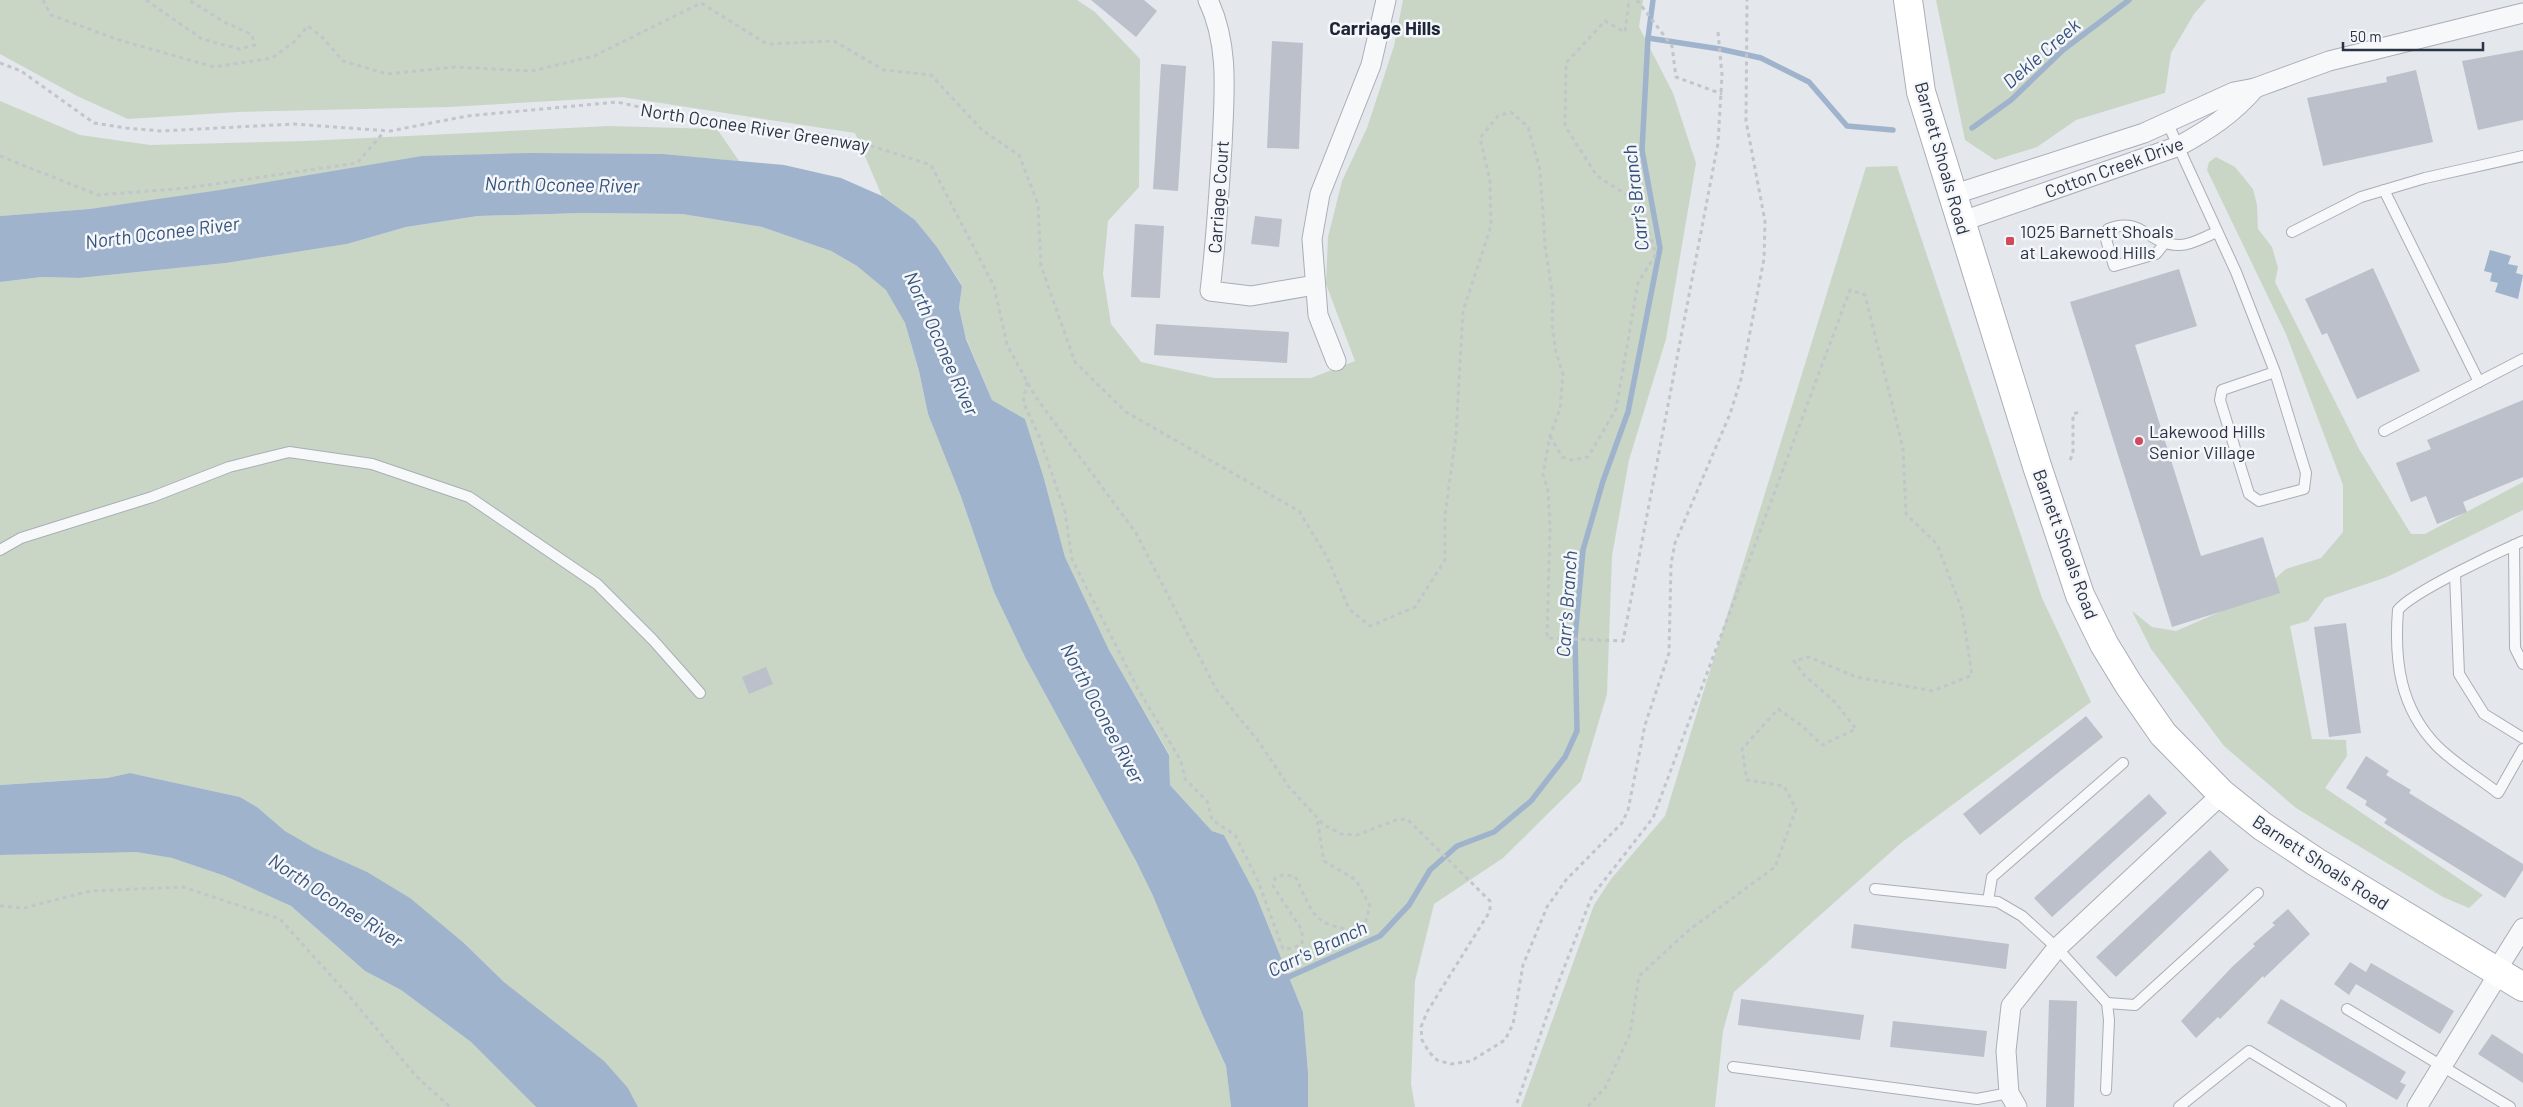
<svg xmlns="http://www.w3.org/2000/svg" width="2523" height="1107" font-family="Barlow,sans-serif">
  <rect width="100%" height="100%" fill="#e4e7ec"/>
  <g fill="#c9d6c5">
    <path d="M0 0H1077L1095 12 1140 59 1139 187 1108 221 1103 274 1111 324 1141 362 1214 378H1311L1355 361 1326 284 1328 237 1342 181 1367 128 1394 46 1403 0H1643L1639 27 1673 93 1696 163 1666 339 1629 460 1612 556 1607 694 1581 781 1503 858 1434 904 1415 981 1411 1084 1415 1107H1307L1308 1072 1303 1012 1255 893 1224 835 1212 831 1170 785 1169 754 1109 650 1065 557 1043 475 1025 419 992 400 965 335 959 308 962 285 937 247 915 220 882 196 855 133 622 97 449 107 238 112 128 119 77 96 0 54Z"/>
    <path d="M1936 0H2206L2194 14 2171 53 2165 93 2076 120 2037 147 1995 160 1965 140Z"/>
    <path d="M0 101 80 135 150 145 306 141 609 126 717 129 739 161C651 152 562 153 473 155L89 209 0 216Z"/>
    <path d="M2216 157 2235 167 2253 189 2257 205 2258 229 2272 247 2278 268 2275 282 2359 449 2411 534H2425L2523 482V510L2387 577 2325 598 2308 621 2290 626 2312 739 2346 740 2347 756 2325 788 2483 895 2469 908 2443 897 2296 808 2224 746 2151 649 2132 611 2152 627 2176 631 2254 597 2286 569 2321 558 2343 532V485L2286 334 2207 170 2209 162Z"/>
    <path d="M1897 166 2042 598 2091 702 1901 843 1734 992 1723 1031 1715 1107H1521L1594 905 1611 879 1665 816 1866 167Z"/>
    <path d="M583 213 682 214 762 227 831 251 857 266 887 290 905 323 919 371 928 414 960 494 994 592 1025 657 1136 861 1153 896 1203 1016 1226 1066 1231 1107H638L628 1088 504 982 465 944 285 831 257 807 240 797 130 773 107 778 0 785V282L42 277 79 278 226 263 347 244 406 227 478 216Z"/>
    <path d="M76 852H136L172 858 225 876 291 906 365 971 401 990 471 1042 536 1107H0V855Z"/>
  </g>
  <g fill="#9fb4cc">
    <path d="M529 153 662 154 784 165 841 178 882 196 915 220 937 247 962 286 959 308 966 339 992 400 1025 419 1043 475 1065 557 1109 650 1169 755 1170 785 1212 831 1224 835 1255 893 1303 1012 1308 1072V1107H1231L1226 1066 1203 1016 1153 896 1136 861 1025 657 994 592 960 494 928 414 919 371 905 323 886 290 857 266 831 251 762 227 682 214 583 213 478 216 406 227 347 244 226 263 79 278 42 277 0 282V216L89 209 220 190 422 156Z"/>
    <path d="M2490 250 2511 256 2508 264 2518 266 2516 273 2523 275 2518 299 2495 292 2498 283 2490 281 2492 273 2484 271Z"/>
    <path d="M130 773 240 797 257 807 285 831 314 848 367 872 410 898 465 944 504 982 604 1061 628 1088 638 1107H536L471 1042 401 990 365 971 291 906 225 876 172 858 136 852 0 855V785L107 778Z"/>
  </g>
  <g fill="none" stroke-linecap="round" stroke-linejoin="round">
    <g stroke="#9fb4cc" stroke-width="5.5">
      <path d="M1648 38 1720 49 1761 58 1809 82 1847 126 1893 130"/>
      <path d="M1972 128 2011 100 2063 50 2129 0"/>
      <path d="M1284 979 1380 936 1409 905 1430 870 1457 846 1494 832 1531 801 1565 757 1577 731 1575 638 1583 550 1603 481 1628 412 1660 248 1642 150 1648 38 1653 0"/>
    </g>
  </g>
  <g fill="#bbc0ca">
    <path d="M1091 0H1144L1157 11 1136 37Z"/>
    <path d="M1272 41 1303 43 1299 149 1267 148Z"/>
    <path d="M2523 50V120L2478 130 2462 61Z"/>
    <path d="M1161 64 1186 66 1178 191 1153 189Z"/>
    <path d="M2416 70 2433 142 2323 166 2307 98 2387 82 2386 77Z"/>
    <path d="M1255 216 1282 219 1279 247 1251 244Z"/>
    <path d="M1135 224 1164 226 1160 298 1131 297Z"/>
    <path d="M2373 268 2420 371 2357 399 2327 333 2322 335 2305 299Z"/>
    <path d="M2179 269 2197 326 2135 345 2201 556 2263 537 2280 593 2172 627 2070 302Z"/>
    <path d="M1156 324 1289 332 1287 363 1154 355Z"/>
    <path d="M2523 400V477L2463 502 2467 512 2437 524 2426 496 2411 502 2396 463 2431 449 2427 440Z"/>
    <path d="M2346 623 2361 733 2329 737 2314 627Z"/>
    <path d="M766 667 773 684 749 694 742 677Z"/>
    <path d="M2086 716 2103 737 1980 835 1963 814Z"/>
    <path d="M2366 756 2389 771 2386 775 2411 790 2409 793 2523 864V870L2505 898 2384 823 2387 819 2365 805 2367 801 2346 788Z"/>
    <path d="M2149 794 2167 813 2052 917 2034 898Z"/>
    <path d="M2210 850 2229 870 2116 977 2096 957Z"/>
    <path d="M2288 909 2310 934 2264 978 2263 976 2220 1019 2218 1017 2196 1038 2181 1021 2232 967 2255 946 2253 944 2275 925 2272 923Z"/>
    <path d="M1854 924 2009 944 2006 969 1851 948Z"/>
    <path d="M2350 962 2366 972 2371 963 2454 1011 2440 1034 2356 984 2349 995 2334 984Z"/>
    <path d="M1741 999 1864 1015 1860 1040 1738 1025Z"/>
    <path d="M2281 999 2406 1072 2400 1082 2406 1085 2397 1100 2267 1023Z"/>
    <path d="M2049 1000 2077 1001 2074 1107H2046Z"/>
    <path d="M1893 1021 1987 1031 1984 1057 1890 1047Z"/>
    <path d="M2492 1034 2523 1054V1083L2478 1054Z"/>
  </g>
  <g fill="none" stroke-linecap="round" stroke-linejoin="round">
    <g stroke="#a9aeb7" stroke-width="12">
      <g id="lane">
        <path d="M2168 124 2236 272 2275 372 2306 473 2304 489 2259 501 2249 494 2220 400 2222 390 2275 372"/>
        <path d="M2384 190 2479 382"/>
        <path d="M2292 232 2361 197 2425 178 2523 156"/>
        <path d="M2164 244 2156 254 2114 266 2105 236 2108 229C2142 215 2148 246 2180 245 2192 245 2206 236 2217 232"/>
        <path d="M2384 431 2523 359"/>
        <path d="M2523 541C2498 552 2412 592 2398 610 2394 661 2400 708 2437 746 2455 764 2479 778 2498 793L2523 749"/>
        <path d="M2514 545 2515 648 2523 664"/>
        <path d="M0 550 21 538 152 497 229 467 289 452 372 464 469 497 597 584 653 640 700 693"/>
        <path d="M2455 575 2459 674 2484 714 2523 738"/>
        <path d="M1875 889 1998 902 2022 916 2057 948 2107 1003 2109 1020 2106 1090"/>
        <path d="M1988 901 1992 877 2123 763"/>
        <path d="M2107 1003 2135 1005 2258 893"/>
        <path d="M2347 1009 2510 1107"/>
        <path d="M1733 1067 1977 1099 2009 1093"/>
        <path d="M2179 1107 2249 1051 2341 1107"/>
      </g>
    </g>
    <g stroke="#a9aeb7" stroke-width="21">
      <g id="street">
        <path d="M1208 0C1230 46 1224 96 1222 146 1219 194 1216 242 1210 291L1251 296 1315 285"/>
        <path d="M1952 195 2144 133 2234 92 2255 88 2329 61 2523 13"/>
        <path d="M1960 222 2179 146C2208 130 2233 114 2255 88"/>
        <path d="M1336 361 1318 315 1312 239 1320 194 1371 65 1386 0"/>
        <path d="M2496 971 2523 928"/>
        <path d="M2017 1107 2009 1093 2006 1051 2011 1006 2057 948 2222 794"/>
        <path d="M2417 1107 2499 973"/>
      </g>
    </g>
    <g stroke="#a9aeb7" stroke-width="30">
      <path id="secondary" d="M1908 0 1921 92 2037 466 2080 595 2104 644 2129 685 2163 734 2222 794 2262 826 2316 862 2523 987"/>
    </g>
    <g stroke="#c2c5cb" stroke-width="3" stroke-dasharray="4 4" stroke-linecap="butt">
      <path d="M43 0 51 15 119 40 214 67 272 58 295 41 308 26 323 38 343 61 387 74 454 67 532 71 594 56 701 3 767 44 834 41 884 70 931 75 982 130 1019 155 1038 204 1041 266 1075 362 1126 412 1299 511 1327 557 1349 609 1370 626 1415 607 1445 560V515L1456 435 1463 311 1491 226 1490 181 1480 138 1498 116 1511 112 1528 127 1540 170 1545 245 1553 299 1552 324 1556 353 1563 374 1560 409 1550 436 1543 474 1548 491 1550 528 1547 638 1623 641 1718 143 1722 75 1718 32"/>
      <path d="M146 0 202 39 239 49 255 45 251 34 224 22 189 0"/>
      <path d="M1637 0 1672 46 1676 77 1722 94"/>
      <path d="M0 63 21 71 94 123 126 128 161 131 294 124 390 131 467 116 617 102 707 122 815 133 850 139 931 165 994 286 1007 345 1035 396 1136 533 1216 689 1259 742 1289 787 1324 825 1341 834 1357 835 1396 820 1407 819 1490 901V911L1427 1012 1421 1027 1422 1040 1429 1052 1437 1060 1451 1064 1471 1061 1505 1040 1513 1024 1523 965 1547 907 1566 880 1622 823 1628 810 1645 725 1669 653 1671 564 1675 543 1730 414 1741 379 1764 259 1765 221 1746 121 1747 0"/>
      <path d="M0 156 98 195 187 188 357 163 384 132"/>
      <path d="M1027 382 1023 402 1039 436 1065 512 1072 559 1138 689 1181 761 1185 779 1207 801 1212 820 1235 835 1258 881 1283 949 1293 948 1302 944V930L1273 886 1275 878 1283 875 1295 876C1315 918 1313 926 1363 931L1370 906 1356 880 1324 861 1317 818"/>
      <path d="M1550 436 1562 457 1572 460 1588 457 1616 409 1638 283 1656 254 1640 203 1597 176 1565 126 1566 63 1605 21 1625 32 1629 0"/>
      <path d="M2070 460 2073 454V414L2082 411"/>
      <path d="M0 906 24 908 90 891 183 887 280 919 350 997 416 1076 450 1107"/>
      <path d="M1517 1103 1557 986 1592 896 1653 818 1850 290 1865 295 1903 448 1906 514 1937 544 1962 610 1972 675 1933 691 1856 677 1809 657 1794 661 1804 675 1835 702 1856 729 1822 745 1802 726 1778 709 1742 749 1747 780 1784 786 1796 809 1775 867 1689 930 1639 976 1630 1034 1605 1088 1587 1107"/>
    </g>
    <use href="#lane" stroke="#f7f8fa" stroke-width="10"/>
    <use href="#street" stroke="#f7f8fa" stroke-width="19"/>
    <use href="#secondary" stroke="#fff" stroke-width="28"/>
  </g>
  <g fill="#d1495b" stroke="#f4f6f9" stroke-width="2">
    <rect x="2005" y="236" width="10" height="10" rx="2.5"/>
    <circle cx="2139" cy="441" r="5"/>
  </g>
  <g text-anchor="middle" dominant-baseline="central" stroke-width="5" stroke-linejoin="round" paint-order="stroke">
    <g font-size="18" fill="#2b3445" stroke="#f4f6f9">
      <text transform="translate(755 127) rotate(9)">North Oconee River Greenway</text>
      <text transform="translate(1943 158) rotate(74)">Barnett Shoals Road</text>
      <text transform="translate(2114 167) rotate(-20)">Cotton Creek Drive</text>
      <text transform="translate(1218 197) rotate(-86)">Carriage Court</text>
      <text transform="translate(2066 544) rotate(70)">Barnett Shoals Road</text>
      <text transform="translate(2321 862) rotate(33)">Barnett Shoals Road</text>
    </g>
    <g font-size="18" fill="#2b3445" stroke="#f4f6f9" text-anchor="start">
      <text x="2020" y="231">1025 Barnett Shoals<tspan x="2020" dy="21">at Lakewood Hills</tspan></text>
      <text x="2149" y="431">Lakewood Hills<tspan x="2149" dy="21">Senior Village</tspan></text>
    </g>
    <g font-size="19" font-weight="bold" fill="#1d2536" stroke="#f4f6f9">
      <text x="1385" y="27">Carriage Hills</text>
    </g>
    <g font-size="19" font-style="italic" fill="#34527a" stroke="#f4f6f9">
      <text transform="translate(2041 53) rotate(-41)">Dekle Creek</text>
      <text transform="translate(562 184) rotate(1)">North Oconee River</text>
      <text transform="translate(1635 198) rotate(-97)">Carr's Branch</text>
      <text transform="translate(162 232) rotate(-7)">North Oconee River</text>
      <text transform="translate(942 343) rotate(66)">North Oconee River</text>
      <text transform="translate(1566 604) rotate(-86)">Carr's Branch</text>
      <text transform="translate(1103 713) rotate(62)">North Oconee River</text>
      <text transform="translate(336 900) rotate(33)">North Oconee River</text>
      <text transform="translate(1317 948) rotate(-25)">Carr's Branch</text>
    </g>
  </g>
  <path d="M2343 42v8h140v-8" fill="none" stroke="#2b3445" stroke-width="2.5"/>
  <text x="2350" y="42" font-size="15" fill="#2b3445" stroke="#f4f6f9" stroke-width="4" paint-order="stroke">50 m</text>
</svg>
